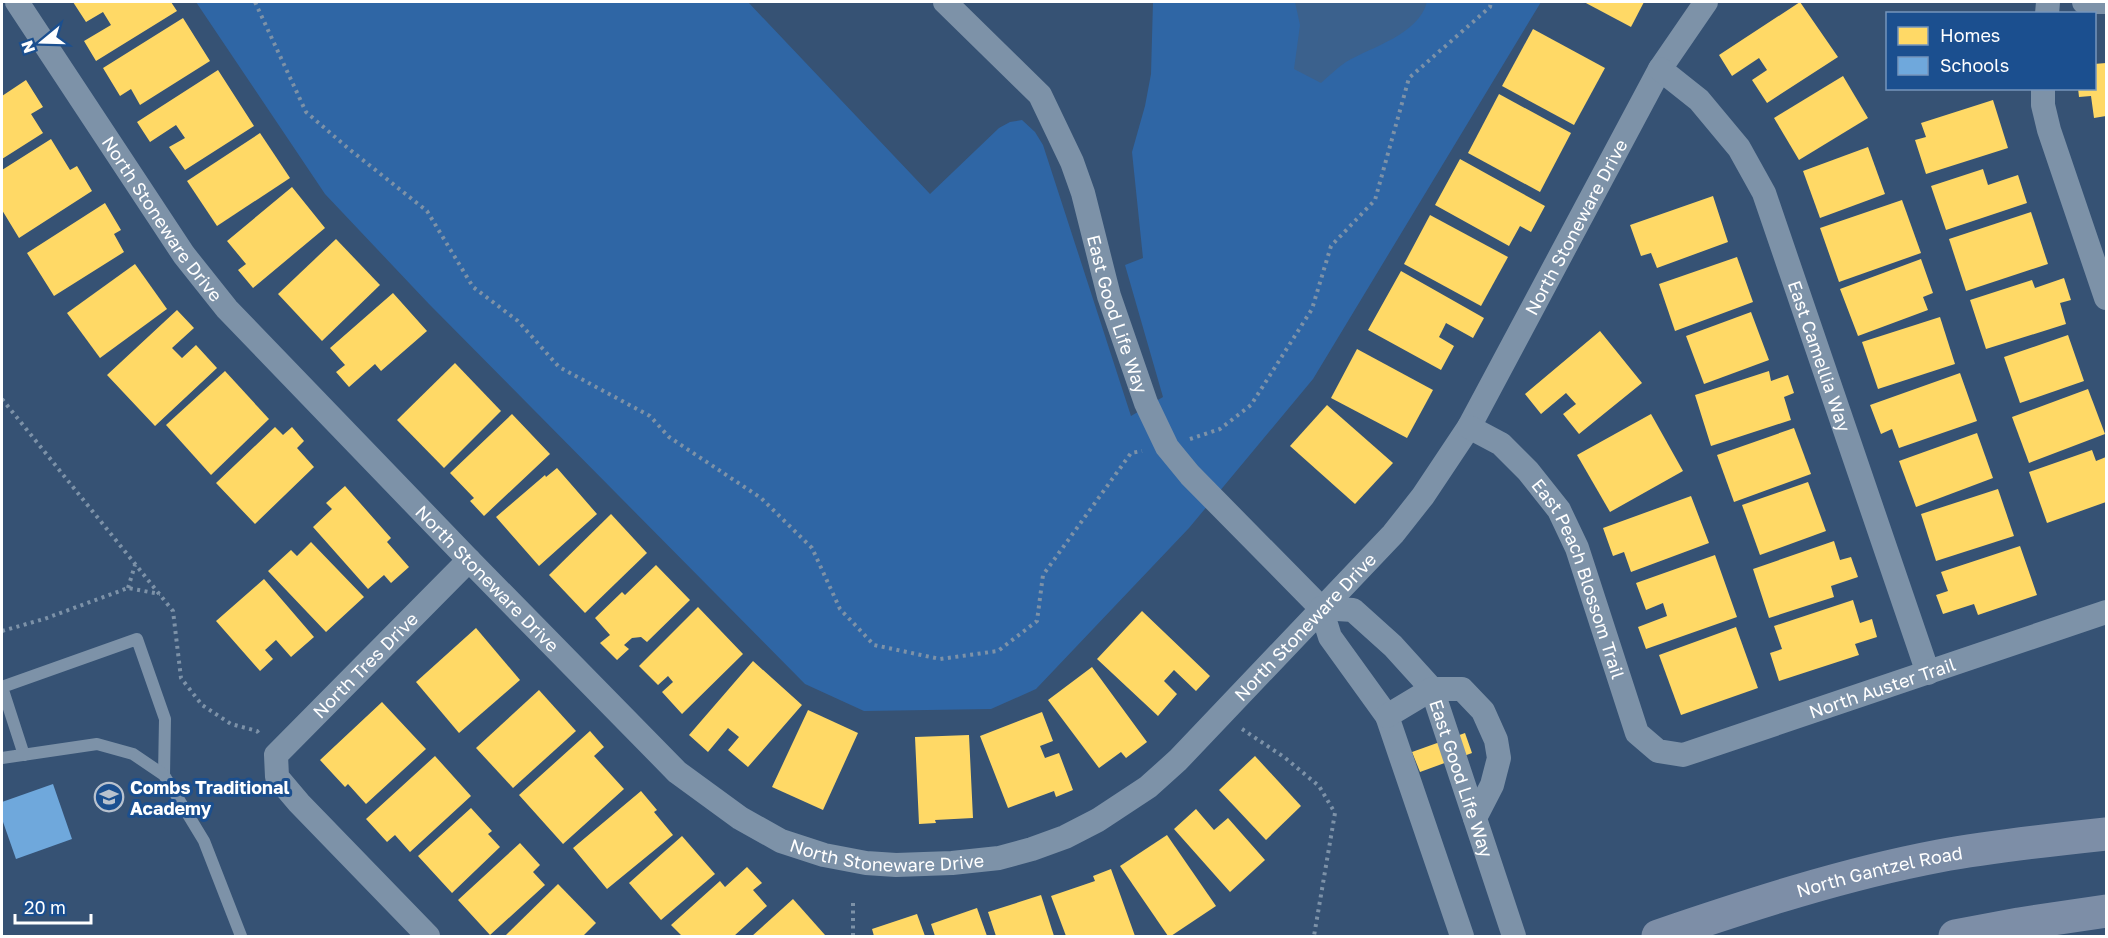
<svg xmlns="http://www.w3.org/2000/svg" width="2108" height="938" font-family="'Golos Text',sans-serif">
  <rect width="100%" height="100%" fill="#365274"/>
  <path fill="#2f66a5" d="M196 2H748L930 194 999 128 1010 122 1022 120 1035 132 1043 145 1131 416 1163 397 1125 265 1143 258 1132 152 1145 106 1151 74 1153 2H1541L1313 379 1189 528 1036 689 991 709 864 711 805 684 429 304 325 194Z"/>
  <path fill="#3b618d" d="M1295 2H1427C1418 35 1373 46 1346 62 1337 68 1329 76 1321 83L1294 69 1300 25Z"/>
  <g fill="#ffd966">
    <path d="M73 2H171L177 11 96 61 84 41 111 25 103 12 86 22Z"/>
    <path d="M1584 2H1644L1631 27Z"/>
    <path d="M1800 2 1838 57 1767 103 1752 80 1767 70 1759 58 1732 76 1719 55Z"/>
    <path d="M183 18 210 61 140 105 131 89 120 96 103 68Z"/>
    <path d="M1533 29 1605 68 1574 125 1502 86Z"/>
    <path d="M2106 63V116L2094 118 2091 96 2079 97 2078 88H2094V64Z"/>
    <path d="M218 70 254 126 185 170 169 147 185 138 176 125 150 142 137 122Z"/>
    <path d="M1843 76 1868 118 1799 160 1774 118Z"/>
    <path d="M26 80 43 107 31 114 43 133 2 159V96Z"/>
    <path d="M1499 94 1571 133 1540 192 1468 153Z"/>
    <path d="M1993 100 2008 148 1926 174 1915 140 1926 137 1921 123Z"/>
    <path d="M260 133 290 178 217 226 187 181Z"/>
    <path d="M51 139 70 170 77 166 92 191 19 238 2 210V170Z"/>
    <path d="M1868 147 1885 194 1820 218 1803 171Z"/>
    <path d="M1460 159 1545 206 1531 232 1520 226 1509 246 1435 205Z"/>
    <path d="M1983 169 1988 185 2018 175 2027 203 1946 230 1931 186Z"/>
    <path d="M292 187 325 228 253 288 238 270 246 264 227 241Z"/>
    <path d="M1713 196 1728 242 1657 268 1651 253 1641 256 1630 225Z"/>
    <path d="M1902 200 1921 253 1839 282 1820 228Z"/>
    <path d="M105 203 121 230 114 234 124 252 54 296 27 253Z"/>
    <path d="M2031 212 2048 264 1966 291 1949 239Z"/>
    <path d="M1430 215 1508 257 1481 306 1404 264Z"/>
    <path d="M336 239 380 285 322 341 278 294Z"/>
    <path d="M1737 257 1753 302 1675 331 1659 284Z"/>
    <path d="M1921 259 1933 293 1923 297 1928 310 1858 336 1840 289Z"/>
    <path d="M135 264 167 309 100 358 67 313Z"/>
    <path d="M1401 271 1484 318 1473 338 1446 323 1439 337 1454 346 1441 370 1368 330Z"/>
    <path d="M2064 278 2071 300 2060 303 2066 324 1986 349 1970 300 2032 280 2035 288Z"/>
    <path d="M393 293 427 331 381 371 375 364 349 387 336 372 345 365 330 348Z"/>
    <path d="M177 310 194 328 172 348 182 358 196 345 217 368 155 426 107 375Z"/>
    <path d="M1751 312 1769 360 1704 384 1686 336Z"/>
    <path d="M1940 317 1955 364 1878 389 1862 342Z"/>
    <path d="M1600 331 1642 383 1579 434 1563 414 1576 404 1566 393 1541 414 1525 394Z"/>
    <path d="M2068 335 2084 381 2020 403 2004 357Z"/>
    <path d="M1357 349 1433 390 1407 438 1331 398Z"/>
    <path d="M455 363 501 411 444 468 397 420Z"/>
    <path d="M225 371 269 419 211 475 166 425Z"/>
    <path d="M1769 371 1771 381 1788 375 1794 393 1784 397 1791 420 1711 446 1695 395Z"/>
    <path d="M1960 373 1977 421 1899 448 1892 429 1881 434 1870 405Z"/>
    <path d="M2088 389 2105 434 2029 463 2012 417Z"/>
    <path d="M1327 405 1393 463 1355 504 1290 446Z"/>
    <path d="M512 414 550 454 484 516 470 501 474 498 450 473Z"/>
    <path d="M1651 414 1683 471 1610 512 1577 455Z"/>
    <path d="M275 427 283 435 292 427 304 441 297 448 314 467 255 524 216 483Z"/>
    <path d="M1794 428 1811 474 1734 502 1717 455Z"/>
    <path d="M1977 433 1993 478 1916 507 1899 461Z"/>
    <path d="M2092 450 2096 461 2106 457V502L2047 523 2029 472Z"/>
    <path d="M557 468 597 514 539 566 496 517 545 475 546 477Z"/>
    <path d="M1808 482 1826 531 1760 555 1742 505Z"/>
    <path d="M345 486 391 538 387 542 409 567 391 583 384 575 368 589 313 527 332 509 326 503Z"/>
    <path d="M1998 489 2014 536 1936 561 1921 514Z"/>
    <path d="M1691 496 1709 543 1631 572 1624 552 1613 556 1603 528Z"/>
    <path d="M611 514 647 553 585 613 549 575Z"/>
    <path d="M1834 541 1840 560 1851 557 1858 577 1831 586 1834 597 1769 618 1753 569Z"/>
    <path d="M311 542 364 597 326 632 268 571 291 550 297 556Z"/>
    <path d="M2020 546 2037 595 1978 615 1974 604 1943 614 1936 595 1948 591 1941 572Z"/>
    <path d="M1715 555 1737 617 1646 649 1638 627 1667 616 1663 603 1646 610 1636 583Z"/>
    <path d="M656 565 690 600 647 642 641 637 632 638 624 645 629 649 617 660 600 643 610 635 595 618 622 592 625 595Z"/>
    <path d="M264 579 314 637 291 657 276 640 265 650 273 659 260 671 216 621Z"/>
    <path d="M1853 600 1860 623 1872 619 1877 637 1855 644 1859 655 1779 681 1770 653 1782 649 1774 626Z"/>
    <path d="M698 607 743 654 682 714 662 692 673 682 668 676 658 685 639 666Z"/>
    <path d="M1142 611 1210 676 1196 691 1174 670 1164 681 1177 694 1158 716 1097 659Z"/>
    <path d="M1736 627 1758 688 1681 715 1659 655Z"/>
    <path d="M476 628 520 680 459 733 416 682Z"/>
    <path d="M753 661 802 705 748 767 728 750 739 737 728 728 708 752 689 735Z"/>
    <path d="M1092 667 1147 742 1126 758 1121 752 1099 768 1048 700Z"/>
    <path d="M539 690 576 731 513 788 476 748Z"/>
    <path d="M382 702 426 749 366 804 348 784 345 787 320 760Z"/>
    <path d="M808 710 858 733 823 810 772 787Z"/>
    <path d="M1042 712 1053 741 1040 746 1045 758 1059 753 1073 790 1056 797 1054 791 1008 808 980 736Z"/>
    <path d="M590 731 604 747 594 756 624 789 563 844 519 795Z"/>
    <path d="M1465 733 1472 753 1420 772 1412 752Z"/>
    <path d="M969 735 973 818 935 820 936 823 919 824 915 737Z"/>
    <path d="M435 756 471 796 410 852 395 835 387 842 366 819Z"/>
    <path d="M1255 756 1301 806 1266 840 1219 790Z"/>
    <path d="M641 791 657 810 654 812 673 835 607 889 573 848Z"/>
    <path d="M471 808 492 831 488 834 500 847 452 893 418 856Z"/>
    <path d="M1196 809 1214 830 1228 818 1265 860 1230 892 1174 829Z"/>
    <path d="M1167 835 1216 906 1171 936H1168L1120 866Z"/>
    <path d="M682 836 715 874 661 920 629 883Z"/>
    <path d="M520 843 540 865 533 872 545 885 490 935 458 900Z"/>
    <path d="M747 867 762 883 753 890 767 906 734 936H682L671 925 720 881 725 887Z"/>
    <path d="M1111 869 1135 936H1066L1051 896 1095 881 1093 876Z"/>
    <path d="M558 884 596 923 583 936H505Z"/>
    <path d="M1041 895 1054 936H996L988 912Z"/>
    <path d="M793 899 825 935 823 936H752Z"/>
    <path d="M977 908 987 936H935L931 924Z"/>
    <path d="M917 914 925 936H874L872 929Z"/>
  </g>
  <path fill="#6fa8dc" d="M53 784 72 839 16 859 2 819V802Z"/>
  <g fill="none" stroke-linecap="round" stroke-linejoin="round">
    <g stroke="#7d92a8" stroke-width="4" stroke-dasharray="3 4.5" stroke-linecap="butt">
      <path d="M255 2 306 112 349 149 427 211 473 287 518 321 559 367 650 416 669 437 761 498 812 548 840 609 874 645 940 659 998 651 1037 621 1043 575 1131 453 1142 451"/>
      <path d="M2 399 173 611 181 678 202 705 231 724 257 731 260 735"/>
      <path d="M1190 439 1220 429 1251 405 1312 309 1331 246 1375 200 1409 78 1490 7 1491 2"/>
      <path d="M128 588 135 565"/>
      <path d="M2 631 44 619 128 588 160 594"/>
      <path d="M1242 729 1284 757 1319 786 1335 813 1314 936"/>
      <path d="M853 936V902"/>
    </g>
    <g stroke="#7d92a8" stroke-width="12">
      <path d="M24 755 2 687 137 639 165 719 164 775"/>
      <path d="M2 758 97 744 133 754 164 775 204 841 241 936"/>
    </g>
    <g stroke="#7d92a8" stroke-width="24">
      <path id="s1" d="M17 2 184 255 227 309 469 560 677 772 740 818 781 841 824 855 866 863 896 865 952 863 999 858 1032 849 1065 837 1098 820 1148 787 1178 760 1393 534 1423 496 1469 427 1660 69 1706 2"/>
      <path id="s2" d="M945 2 1040 95 1072 162 1083 193 1109 296 1146 403 1167 447 1190 475 1321 608 1330 637 1387 716 1462 936"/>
      <path d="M2084 2H2106"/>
      <path d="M2047 14 2048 2"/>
      <path id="s3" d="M1660 69 1699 100 1739 148 1764 193 1928 673"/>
      <path d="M2043 88V105L2049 130 2106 298"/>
      <path id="s4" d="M1469 427 1501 444 1528 471 1559 510 1577 548 1637 733 1658 751 1683 755 2106 612"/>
      <path id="s5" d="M1321 608 1353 610 1393 646 1432 689 1514 936"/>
      <path d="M1387 716 1432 689H1462L1483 711 1496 740 1499 758 1492 785 1475 818"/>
      <path id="s6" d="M428 936 299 803 277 777 276 755 469 560"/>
    </g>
    <g stroke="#7d8ea7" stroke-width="33">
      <path id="s7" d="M1658 936C1749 905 1844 874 1939 856 1994 846 2050 840 2106 834"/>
      <path d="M1955 936 2019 924 2106 911"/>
    </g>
  </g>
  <defs>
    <g id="school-ring" transform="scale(1.5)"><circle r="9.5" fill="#1b4f8f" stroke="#b9c2ce" stroke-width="1.5"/><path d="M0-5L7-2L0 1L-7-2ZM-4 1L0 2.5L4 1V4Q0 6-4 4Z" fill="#b9c2ce"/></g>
  </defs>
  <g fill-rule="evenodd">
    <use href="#school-ring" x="109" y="797"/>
  </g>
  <g text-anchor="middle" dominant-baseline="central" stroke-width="6" stroke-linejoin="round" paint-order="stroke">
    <g font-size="18" fill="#fff" stroke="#1b4f8f">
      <text stroke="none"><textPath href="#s1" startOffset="261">North Stoneware Drive</textPath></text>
      <text stroke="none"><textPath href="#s1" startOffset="2241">North Stoneware Drive</textPath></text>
      <text stroke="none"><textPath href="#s2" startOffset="366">East Good Life Way</textPath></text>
      <text stroke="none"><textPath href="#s3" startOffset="336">East Camellia Way</textPath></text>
      <text stroke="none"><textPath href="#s1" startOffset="747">North Stoneware Drive</textPath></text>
      <text stroke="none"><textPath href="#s4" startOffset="195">East Peach Blossom Trail</textPath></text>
      <text stroke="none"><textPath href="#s1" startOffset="1755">North Stoneware Drive</textPath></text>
      <text stroke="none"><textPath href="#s6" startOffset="368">North Tres Drive</textPath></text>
      <text stroke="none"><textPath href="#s4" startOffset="624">North Auster Trail</textPath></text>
      <text stroke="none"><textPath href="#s5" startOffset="238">East Good Life Way</textPath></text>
      <text stroke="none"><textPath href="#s1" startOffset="1251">North Stoneware Drive</textPath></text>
      <text stroke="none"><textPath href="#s7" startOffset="231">North Gantzel Road</textPath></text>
    </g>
    <g font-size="18" font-weight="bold" fill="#fff" stroke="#1b4f8f" text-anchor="start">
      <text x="130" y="787">Combs Traditional<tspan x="130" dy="21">Academy</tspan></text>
    </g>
  </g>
  <rect width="2108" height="938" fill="none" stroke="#ffffff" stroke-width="6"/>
  <rect x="1886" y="12" width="210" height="78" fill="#1b4f8f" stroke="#7695bc" stroke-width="1.5"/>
  <rect x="1898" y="27" width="30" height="18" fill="#ffd966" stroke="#7695bc" stroke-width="1.5"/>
  <text x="1940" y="42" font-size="18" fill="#ffffff">Homes</text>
  <rect x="1898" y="57" width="30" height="18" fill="#6fa8dc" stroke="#7695bc" stroke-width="1.5"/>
  <text x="1940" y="72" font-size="18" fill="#ffffff">Schools</text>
  <g transform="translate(42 42) rotate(251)" stroke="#1b4f8f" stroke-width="4.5" paint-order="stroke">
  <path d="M0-4.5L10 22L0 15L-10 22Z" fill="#ffffff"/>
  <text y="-9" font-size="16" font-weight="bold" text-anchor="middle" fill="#ffffff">N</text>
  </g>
  <path d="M15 914v9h76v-9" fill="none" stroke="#ffffff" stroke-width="3"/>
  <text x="24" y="914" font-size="18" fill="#ffffff" stroke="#1b4f8f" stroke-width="4.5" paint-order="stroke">20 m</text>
</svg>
